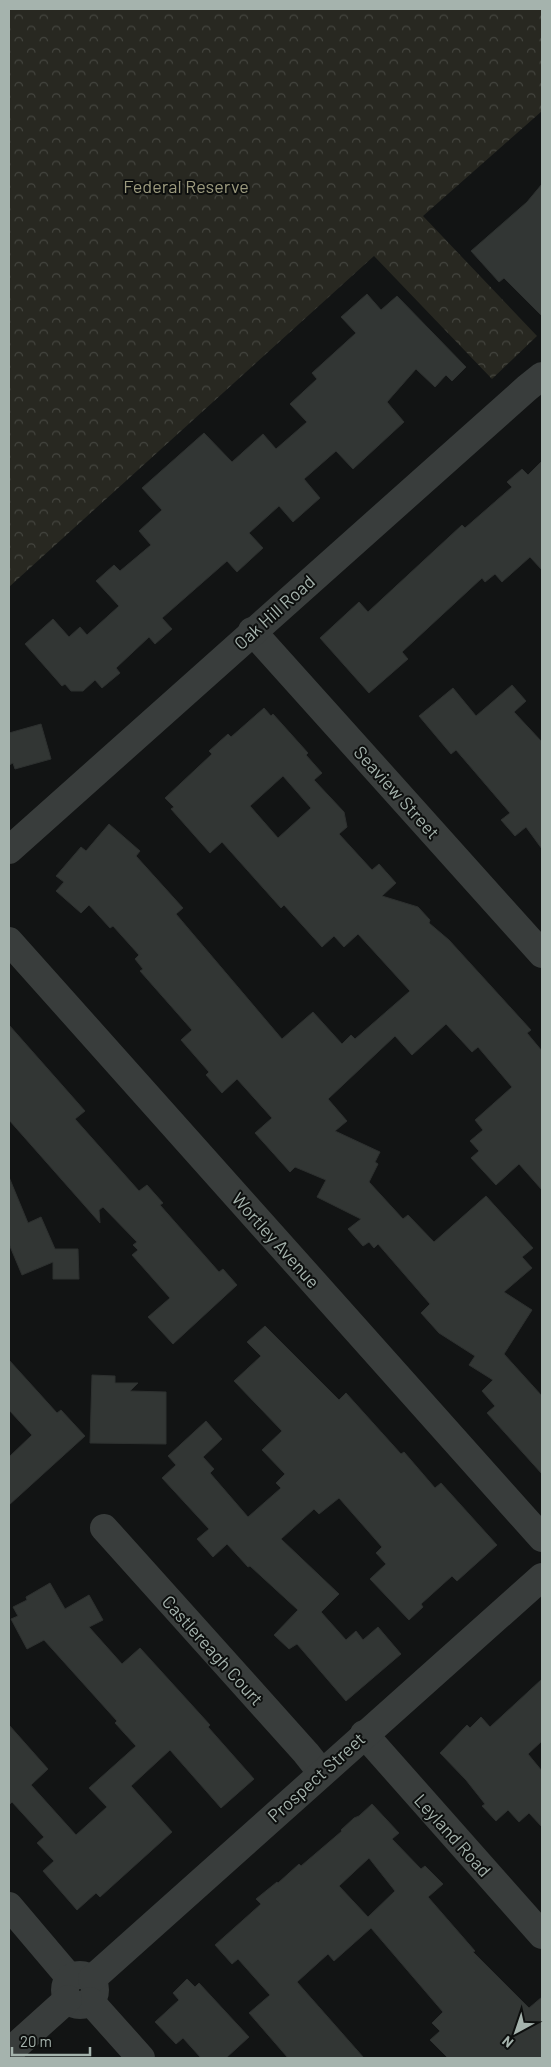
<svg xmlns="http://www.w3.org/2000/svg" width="551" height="2067" font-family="Barlow,sans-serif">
  <defs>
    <pattern id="park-crowns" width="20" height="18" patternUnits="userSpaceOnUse" patternTransform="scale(1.25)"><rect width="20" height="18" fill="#282821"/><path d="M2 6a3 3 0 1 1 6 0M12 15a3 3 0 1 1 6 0" fill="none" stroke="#44453f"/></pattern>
  </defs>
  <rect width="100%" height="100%" fill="#121414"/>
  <path fill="url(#park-crowns)" d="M9 9H542V111L423 216 537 336 492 379 374 256 9 587Z"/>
  <g fill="#323634" stroke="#2d302f" fill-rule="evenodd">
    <path d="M542 184V316L504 278 499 282 471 251 527 202Z"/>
    <path d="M367 294 381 310 397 296 466 367 452 381 446 375 435 387 416 369 387 402 404 422 353 469 336 451 304 479 320 498 293 522 279 506 249 533 263 548 237 572 227 561 162 618 172 629 155 644 149 637 116 668 120 673 102 688 95 680 83 691H71L65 684 62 686 25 644 53 619 69 637 80 627 87 635 119 606 96 581 114 565 120 571 151 545 139 531 162 510 142 488 204 433 232 462 263 434 276 449 307 422 290 404 317 379 312 373 356 333 341 317Z"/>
    <path d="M542 461V570L530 557 502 582 495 574 485 582 482 578 402 652 408 659 369 693 320 638 359 602 368 612 462 525 465 528 512 487 507 482 522 469 528 475Z"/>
    <path d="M512 685 526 701 514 712 542 742V849L526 827 515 836 501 820 510 813 456 750 451 754 419 716 453 688 476 716Z"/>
    <path d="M264 708 271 716 273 714 308 753 306 755 322 773 314 780 344 812 347 827 339 834 372 870 379 864 396 883 382 896 418 907 430 920 429 923 449 940 531 1030 527 1033 542 1051V1190L519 1164 496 1185 471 1158 479 1151 470 1141 483 1130 475 1120 512 1087 478 1047 472 1052 446 1024 412 1055 395 1036 328 1099 347 1121 335 1131 380 1152 375 1162 378 1164 369 1182 403 1219 408 1215 434 1242 486 1196 533 1248 522 1257 532 1268 504 1292 532 1310 504 1354 542 1396V1474L487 1413 495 1406 482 1391 493 1380 469 1365 475 1356 439 1333 421 1313 430 1304 378 1244 374 1248 369 1242 363 1246 348 1229 361 1219 317 1197 326 1180 295 1167 290 1172 255 1133 272 1118 237 1079 222 1093 206 1075 209 1072 181 1040 192 1030 140 971 143 969 135 959 139 955 113 926 110 928 89 905 81 913 56 891 64 882 56 876 81 847 86 851 109 824 140 851 136 856 183 908 176 914 282 1039 313 1012 342 1044 351 1035 355 1039 410 991 358 934 344 947 334 936 322 947 284 905 281 908 222 842 210 853 171 809 174 807 165 798 212 754 209 751 228 734 231 737ZM283 776 311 808 278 838 250 806Z"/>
    <path d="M41 724 51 759 15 769 13 763 9 765V733Z"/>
    <path d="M9 1025 85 1111 75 1119 139 1191 147 1185 163 1203 160 1205 219 1272 223 1269 237 1285 173 1344 148 1317 170 1298 132 1255 138 1250 133 1245 137 1242 103 1207 99 1210 100 1223 9 1120Z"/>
    <path d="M9 1177 28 1223 41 1217 55 1249H78L79 1279H53V1262L22 1275 9 1244Z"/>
    <path d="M265 1326 339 1400 346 1393 401 1454 404 1452 435 1488 441 1483 497 1545 457 1581 452 1576 421 1604 423 1607 409 1620 370 1579 386 1564 376 1553 382 1547 339 1498 319 1514 314 1509 281 1539 339 1594 321 1612 346 1640 356 1631 363 1640 378 1627 401 1654 346 1701 297 1644 289 1649 274 1635 298 1610 250 1566 248 1567 227 1544 213 1557 197 1539 209 1529 162 1478 176 1465 168 1456 206 1421 222 1439 203 1457 214 1469 210 1473 248 1517 281 1488 276 1483 285 1474 262 1450 282 1431 234 1381 261 1356 247 1342Z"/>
    <path d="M9 1360 57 1413 61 1410 85 1436 9 1505V1457L32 1435 9 1410Z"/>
    <path d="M92 1375 115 1376V1383H138L130 1391 166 1392V1444L90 1443Z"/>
    <path d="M50 1583 65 1609 89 1595 103 1620 89 1627 122 1664 140 1648 210 1725 208 1727 254 1779 221 1808 170 1750 131 1786 172 1832 100 1897 96 1893 77 1910 43 1871 54 1861 37 1843 44 1837 12 1802 9 1805V1725L48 1769 31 1785 76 1835 107 1807 89 1788 136 1746 115 1723 117 1721 44 1640 27 1649 11 1619 18 1616 13 1607 27 1600 26 1597Z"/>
    <path d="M542 1679V1741L528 1754 542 1771V1827L529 1813 519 1822 508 1810 496 1821 482 1806 485 1804 466 1780 440 1753 467 1725 470 1728 481 1717 490 1727Z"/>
    <path d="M372 1804 399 1833 392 1839 421 1869 425 1866 443 1884 428 1897 475 1951 473 1952 529 2008 542 1997V2058H448L430 2040 440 2031 432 2023 443 2012 371 1928 334 1961 328 1954 297 1982 364 2058H288L249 2013 270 1995 238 1959 232 1964 215 1945 261 1904 256 1899 277 1882 278 1883 299 1864 301 1866 342 1831 341 1830 354 1818 359 1816ZM369 1858 395 1891 368 1917 339 1886Z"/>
    <path d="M187 1979 195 1987 199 1983 249 2037 226 2058H201L183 2038 176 2044 155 2022 179 2000 173 1993Z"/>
  </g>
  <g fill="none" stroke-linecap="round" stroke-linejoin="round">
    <g stroke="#393d3c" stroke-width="28">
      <path d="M252 631 542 954"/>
      <path d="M9 850 527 388 542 376"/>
      <path d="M9 941 542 1538"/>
      <path d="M104 1528 306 1753 321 1772"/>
      <path d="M364 1734 542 1935"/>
      <path d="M9 1906 70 1978"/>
      <circle cx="80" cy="1990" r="15"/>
      <path d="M92 1979 542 1577"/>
      <path d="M90 2001 141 2058"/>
      <path d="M9 2052 68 1999"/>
    </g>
  </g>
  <g text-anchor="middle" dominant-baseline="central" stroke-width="4" stroke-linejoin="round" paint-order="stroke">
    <g font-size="18" fill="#9c9a7e" stroke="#0d0f0e">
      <text x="186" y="186">Federal Reserve</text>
    </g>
    <g font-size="18" fill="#a5b3ad" stroke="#0d0f0e">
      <text transform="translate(274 612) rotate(-42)">Oak Hill Road</text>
      <text transform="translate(397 792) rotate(48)">Seaview Street</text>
      <text transform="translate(276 1240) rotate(48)">Wortley Avenue</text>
      <text transform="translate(213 1650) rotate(48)">Castlereagh Court</text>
      <text transform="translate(316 1777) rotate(-42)">Prospect Street</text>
      <text transform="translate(453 1835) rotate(48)">Leyland Road</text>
    </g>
  </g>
  <rect width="551" height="2067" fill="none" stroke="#a5b3ad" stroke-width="20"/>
  <g transform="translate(516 2032) rotate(220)" stroke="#0d0f0e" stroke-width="4" paint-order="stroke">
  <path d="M0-4L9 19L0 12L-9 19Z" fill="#a5b3ad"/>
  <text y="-8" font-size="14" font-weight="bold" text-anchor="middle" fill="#a5b3ad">N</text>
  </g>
  <path d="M12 2047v8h78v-8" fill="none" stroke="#a5b3ad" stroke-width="2.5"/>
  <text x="20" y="2047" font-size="15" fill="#a5b3ad" stroke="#0d0f0e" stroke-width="4" paint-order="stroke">20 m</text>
</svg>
